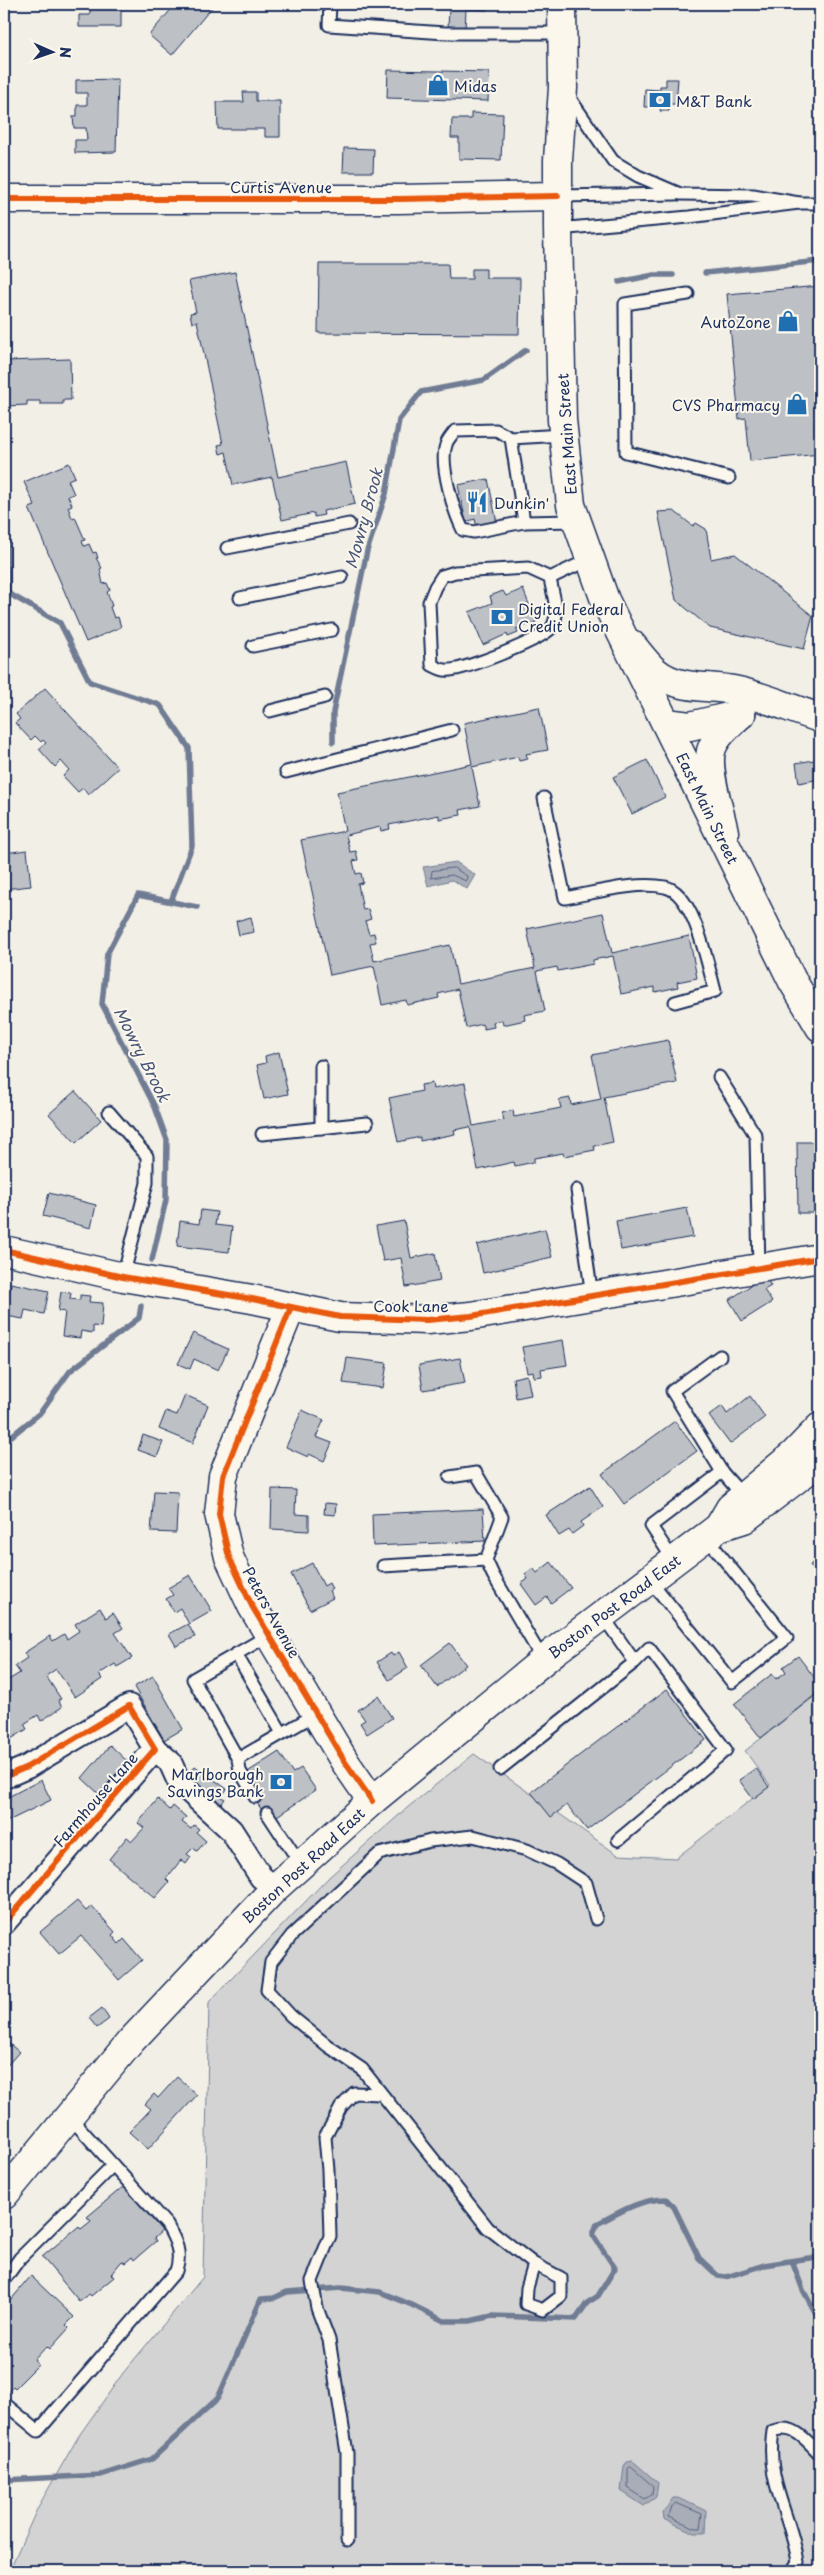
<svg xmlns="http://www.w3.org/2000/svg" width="824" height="2575" font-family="'Playpen Sans',sans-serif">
  <rect width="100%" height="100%" fill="#f2efe6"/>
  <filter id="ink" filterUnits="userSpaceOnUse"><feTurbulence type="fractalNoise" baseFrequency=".02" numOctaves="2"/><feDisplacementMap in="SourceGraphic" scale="10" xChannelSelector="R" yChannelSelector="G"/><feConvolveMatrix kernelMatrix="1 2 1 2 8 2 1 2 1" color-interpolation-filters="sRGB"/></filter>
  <g filter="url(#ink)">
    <path fill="#d2d3d2" stroke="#768198" d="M820 1692V2571H9L38 2507 78 2437 123 2373 203 2277 209 2002 329 1877 407 1808 474 1754 618 1855 676 1858 770 1785 745 1751Z"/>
    <g fill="#a9adb7" stroke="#707b93">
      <path d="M456 862 475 875 467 889 452 880 428 886 423 867Z"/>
      <path d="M633 2461 658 2483 656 2497 644 2506 621 2491 624 2466 627 2462Z"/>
      <path d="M673 2498H679L706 2511 705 2533H695L664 2519 663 2513Z"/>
    </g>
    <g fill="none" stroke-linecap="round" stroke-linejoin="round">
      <g stroke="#546182" stroke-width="1">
        <path d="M454 868 467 876 466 881 452 875 431 878 432 871Z"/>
        <path d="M631 2467 653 2486 652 2494 645 2499 628 2488V2469Z"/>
        <path d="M676 2503 702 2514 700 2528H696L669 2517 672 2507Z"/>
      </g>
      <g stroke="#707b93" stroke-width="5.5">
        <path d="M705 273 820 261"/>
        <path d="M619 282 654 275H673"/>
        <path d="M6 498 8 593 60 623 90 682 160 705 189 748 192 846 171 901"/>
        <path d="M333 742V712L367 551 386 494 399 420 421 392 484 380 526 350"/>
        <path d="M152 1260 166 1200 167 1140 155 1107 102 1004 107 954 138 895 197 907"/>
        <path d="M4 1442 40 1413 70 1371 139 1318 141 1306"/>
        <path d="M792 2261 803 2290 820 2321"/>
        <path d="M4 2480 101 2475 152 2459 218 2398 261 2299 274 2298 287 2292 341 2288 380 2292 412 2305 444 2321H470L492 2316 576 2319 587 2303 598 2296 615 2268 593 2235 597 2224C620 2212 640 2199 666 2199L674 2207 699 2258 718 2276 726 2277 764 2265 809 2258 820 2259"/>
      </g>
    </g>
    <g fill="#bdc0c4" stroke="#1b2f5e">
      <path d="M90 4H121V27H79V15H90Z"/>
      <path d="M171 4H193L200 9 204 4 214 5 172 55 149 35 174 6Z"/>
      <path d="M424 4H487V10L466 9 465 29 448 28 449 9H424Z"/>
      <path d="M388 70 489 72 488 101 387 98Z"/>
      <path d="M118 79 116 152 75 153V140H87L86 128H74L73 116H77V105H87V93H76V80Z"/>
      <path d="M666 79H678L676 104H670L669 111H660L661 107H644L645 89 660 90V86H666Z"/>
      <path d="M243 92H256V101H280V137H265V129H218L217 102H244Z"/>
      <path d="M471 113 503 114 501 160 459 159V138H451L452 119H471Z"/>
      <path d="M344 148 374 149 373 172H343Z"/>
      <path d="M319 264H448L449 279H472V269H486V278H520L519 334 318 333Z"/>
      <path d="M235 272 278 477 346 462 355 504 323 511 324 515 314 517V513L282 520 272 477 233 485 226 452 220 454 218 445 223 444 197 321 192 323 190 313 196 312 189 281Z"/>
      <path d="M820 286V454L750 461 746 418 739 419 727 294Z"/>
      <path d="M70 359 71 400H63V404H40V401H27V405L6 406 4 361Z"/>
      <path d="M69 463 75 477 68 480 74 494 68 496 72 505 68 507 72 518 75 517 85 540 82 541 84 546 89 544 93 553 96 552 98 558H96L102 568 100 569 103 584 107 583 110 590 107 592 112 606 110 607 114 618 118 617 121 627 86 642 29 508 35 506 24 482Z"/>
      <path d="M488 479 497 523 477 527 475 519 466 522 458 485Z"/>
      <path d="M674 511 693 526 696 523 706 529 711 559 735 554 813 616 804 649 710 628 676 600 658 512Z"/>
      <path d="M523 589 536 622 516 629 518 633 508 637 507 634 483 645 469 612 492 603 490 596 503 591 506 596Z"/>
      <path d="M45 688 118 768 88 795 83 788 78 792 63 776 69 770 61 761 55 767 39 749 46 743 43 740 41 742 35 736 31 740 15 723 20 719 16 714Z"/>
      <path d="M539 707 548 750 526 754 528 759 519 761 518 757 472 767 480 806 460 810 461 815 439 819V815L389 825 390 829 381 831 380 827 346 835 350 852 356 851 358 860 353 861 356 874 361 873 363 883 358 884 363 910 368 909 371 919 365 921 369 934 374 933 376 942 370 943 374 961 450 945 458 984 535 968 527 929 603 913 612 953 689 936 697 978 677 982 678 987 655 992V987L621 994 613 956 593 960V964L558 971 557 967 537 971 545 1011 524 1015 525 1020 503 1025 502 1020 493 1022 494 1027 484 1029 482 1024 466 1028 458 989 438 994 439 998 407 1005 406 1000 382 1005 374 966 330 975 301 840 345 831 337 792 472 764 464 723Z"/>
      <path d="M820 759V779L799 783 796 763Z"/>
      <path d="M647 760 665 797 632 814 613 777Z"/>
      <path d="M27 850 31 886 4 889V853Z"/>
      <path d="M251 917 254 932 239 935 236 921Z"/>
      <path d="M668 1040 677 1083 604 1097 613 1142 594 1146 595 1150 564 1156 563 1153 534 1158V1162L515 1166 514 1162 478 1170 470 1127 454 1130 455 1134 420 1141V1137L398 1142 389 1098 422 1091 421 1085 432 1083 433 1089 465 1083 473 1126 504 1120 502 1113 513 1110 514 1117 561 1108 559 1100 570 1098 571 1105 601 1099 592 1055Z"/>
      <path d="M279 1052 288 1094 264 1099 257 1065 266 1063 265 1056Z"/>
      <path d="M75 1091 101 1120 76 1143 49 1114Z"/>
      <path d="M797 1142H820V1213H798Z"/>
      <path d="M49 1193 96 1205 91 1228 43 1216Z"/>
      <path d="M687 1208 693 1237 621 1250 616 1221Z"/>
      <path d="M201 1210 217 1212 215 1225 232 1227 229 1252 177 1246 180 1221 199 1224Z"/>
      <path d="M404 1221 411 1258 435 1253 440 1281 406 1287 401 1258 383 1261 376 1226Z"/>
      <path d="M545 1229 552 1257 483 1273 477 1245Z"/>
      <path d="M765 1276 771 1286 764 1290 772 1302 742 1321 729 1300Z"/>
      <path d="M11 1283 49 1291 44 1314 25 1310 23 1319 6 1316 8 1306 4 1305V1293L9 1295Z"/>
      <path d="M61 1292 71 1293 70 1299 80 1300V1295L90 1296 89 1302 103 1303 101 1327 93 1326V1333L81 1331 80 1338 62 1336 65 1312 58 1311Z"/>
      <path d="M193 1333 228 1349 218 1370 194 1359 190 1369 178 1364Z"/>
      <path d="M563 1340 567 1365 541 1369 542 1376 534 1377 533 1371 527 1372 522 1347Z"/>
      <path d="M347 1358 387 1363 383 1388 343 1383Z"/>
      <path d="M460 1358 465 1383 423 1390 419 1365Z"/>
      <path d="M527 1375 531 1395 516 1398 513 1378Z"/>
      <path d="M185 1395 208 1405 193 1443 159 1429 166 1411 177 1415Z"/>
      <path d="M750 1396 765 1417 730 1444 709 1416 722 1406 727 1414Z"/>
      <path d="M302 1410 324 1420 316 1437 332 1443 324 1461 309 1454 308 1457 286 1447Z"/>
      <path d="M675 1421 697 1451 624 1504 602 1474Z"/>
      <path d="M143 1435 163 1442 157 1457 138 1450Z"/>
      <path d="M590 1486 603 1507 581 1522 583 1526 572 1534 569 1530 559 1536 546 1515Z"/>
      <path d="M272 1489 296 1490 295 1514 309 1515V1531L271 1529Z"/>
      <path d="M154 1491 178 1492 176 1533 151 1532Z"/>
      <path d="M325 1503 336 1504 335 1515 324 1514Z"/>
      <path d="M483 1509 485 1541 373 1546 372 1514Z"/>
      <path d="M820 1557V1579L810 1565Z"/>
      <path d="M551 1562 571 1588 551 1603 547 1597 536 1605 521 1584 528 1579 525 1574 533 1568 537 1573Z"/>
      <path d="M312 1563 324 1586 329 1583 332 1589 329 1591 333 1598 310 1610 291 1574Z"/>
      <path d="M190 1575 212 1611 189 1624 180 1608 174 1612 166 1599 173 1595 168 1588Z"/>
      <path d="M100 1608 106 1618 113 1613 123 1628 115 1633 132 1658 117 1667 115 1664 99 1674 102 1679 75 1697 56 1669 46 1676 61 1699 58 1700 62 1707 41 1721 38 1715 24 1724 27 1729 11 1739 4 1727V1679L5 1682 20 1673 15 1666 27 1658 24 1653 50 1636 53 1641 64 1634 67 1639 79 1631 75 1624Z"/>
      <path d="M188 1624 195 1637 176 1646 169 1634Z"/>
      <path d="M450 1643 466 1665 437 1687 421 1665Z"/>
      <path d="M399 1652 408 1668 389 1680 377 1662 391 1653 393 1656Z"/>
      <path d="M798 1656 820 1685V1691L761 1738 734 1704 772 1674 776 1679 786 1672 783 1667Z"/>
      <path d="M153 1676 183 1729 164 1740 134 1687Z"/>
      <path d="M667 1689 706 1740 587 1830 567 1805 551 1817 531 1792Z"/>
      <path d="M378 1696 392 1718 367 1734 360 1723 365 1720 358 1710Z"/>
      <path d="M110 1745 127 1761 99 1794 82 1778Z"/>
      <path d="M279 1752 293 1773 301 1768 316 1790 277 1816 272 1810 265 1815 254 1798 260 1794 246 1773Z"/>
      <path d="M195 1766 227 1789 221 1797 225 1799 219 1807 184 1781Z"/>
      <path d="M756 1768 769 1787 753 1799 739 1780Z"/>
      <path d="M41 1780 51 1800 4 1823V1799Z"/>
      <path d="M158 1799 170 1810 173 1806 186 1817 182 1822 191 1829 194 1825 199 1829 196 1832 206 1841 197 1851 193 1848 187 1854 191 1857 186 1864 181 1860 166 1879 169 1882 155 1898 109 1859 127 1837 132 1841 144 1828 138 1823Z"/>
      <path d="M77 1901 86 1911 92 1906 115 1932 112 1935 119 1944 124 1939 142 1960 119 1980 81 1936 59 1954 40 1932Z"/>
      <path d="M102 2008 109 2019 97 2028 89 2018Z"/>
      <path d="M4 2039 19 2052 4 2069Z"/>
      <path d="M177 2077 197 2095 148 2149 129 2132 151 2109 145 2104 154 2094 158 2098Z"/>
      <path d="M124 2186 162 2231 154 2238 156 2241 134 2260 132 2257 125 2263 122 2261 111 2274 114 2277 91 2296 89 2294 79 2301 42 2257 79 2226 81 2229 91 2221 87 2217Z"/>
      <path d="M31 2276 74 2317 66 2325 69 2328 50 2349 47 2346 34 2360 38 2365 15 2388 13 2386 4 2396V2308Z"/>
    </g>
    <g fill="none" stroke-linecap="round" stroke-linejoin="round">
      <g stroke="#1b2f5e" stroke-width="15">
        <g id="service">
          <path d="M330 4 329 25 445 33H561"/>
          <path d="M567 94 613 161 638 176 680 194 753 195 799 203"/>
          <path d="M558 196 676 194"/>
          <path d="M558 229 689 217 799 203H820"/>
          <path d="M688 294 625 304 626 452 729 478"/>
          <path d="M563 435 511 438 524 522 576 521"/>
          <path d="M511 438 496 430 455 431C452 435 447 440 446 445 439 464 454 512 463 530L474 532 524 522"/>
          <path d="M227 548 349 524"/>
          <path d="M528 568 550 578C552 593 561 614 552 627 545 639 466 669 450 670 443 671 438 668 432 665L429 602 435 587 442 576 455 572Z"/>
          <path d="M550 578 590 559"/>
          <path d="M240 598 342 577"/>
          <path d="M253 646 332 630"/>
          <path d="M270 711 325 697"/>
          <path d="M286 772 452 730"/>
          <path d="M544 798 565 898C594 893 637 881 665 887 694 892 708 966 715 991L675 1002"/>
          <path d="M321 1066V1128"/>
          <path d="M719 1077 756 1136 759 1268"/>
          <path d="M109 1112 147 1156V1183L123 1277"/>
          <path d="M262 1134 367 1123"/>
          <path d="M577 1190 592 1296"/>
          <path d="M720 1356 672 1391 722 1472 743 1496"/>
          <path d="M450 1477 476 1473 502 1517 486 1560"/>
          <path d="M674 1561 651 1526 722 1472"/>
          <path d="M383 1566 486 1560 493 1575 543 1660"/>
          <path d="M649 1579 732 1682 787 1638 706 1537"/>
          <path d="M236 1654 282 1733"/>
          <path d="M238 1759 316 1714"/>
          <path d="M500 1769 635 1662 602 1615"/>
          <path d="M255 1797 240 1771 238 1759 193 1679 269 1635"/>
          <path d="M267 1813 292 1851 304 1862"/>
          <path d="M618 1840 726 1750 649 1648 635 1662"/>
          <path d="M534 2264 527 2288 526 2304 543 2310 561 2296V2278L534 2264 488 2228 362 2069 328 2046 291 2016 267 1990 271 1962 292 1935 379 1854 430 1841 473 1836 527 1850 557 1864 586 1883 596 1919"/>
          <path d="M4 2280 20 2258 113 2165"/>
          <path d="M4 2403 38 2431 176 2271C182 2253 176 2241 167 2225L69 2116"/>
          <path d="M347 2540V2453L329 2340 317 2308 312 2281 330 2236 328 2170 325 2137 341 2107 354 2093 381 2094"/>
          <path d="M792 2571 798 2562C791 2515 765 2482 773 2431 794 2423 806 2440 820 2454"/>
        </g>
      </g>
      <g stroke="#1b2f5e" stroke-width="26">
        <g id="minor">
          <path d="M155 1749 170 1762 179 1782 231 1830 261 1877 275 1888"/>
          <path d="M4 1777 27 1767 129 1706 155 1749 4 1923"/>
        </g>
      </g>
      <g stroke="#1b2f5e" stroke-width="31">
        <g id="tertiary">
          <path d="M4 199H399L558 196"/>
          <path d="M631 644C639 653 647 665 656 672 678 690 708 685 733 690 764 696 791 709 820 718"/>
          <path d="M666 723 690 726 741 714"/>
          <path d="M724 832C720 811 706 771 711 751 715 736 730 724 741 714"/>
          <path d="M4 1250 123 1277 252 1299 340 1317 427 1320 471 1316 820 1258"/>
          <path d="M291 1307 223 1476 219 1514 229 1557 252 1606 345 1762 372 1801"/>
        </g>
      </g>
      <g stroke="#1b2f5e" stroke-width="31">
        <g id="primary">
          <path d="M562 4 563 88 558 160V229L562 420 571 505 605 600 792 980 820 1027"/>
          <path d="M720 1525 730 1508 794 1454 820 1427"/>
          <path d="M372 1801 555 1651 719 1527 744 1519 820 1461"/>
          <path d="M4 2195 131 2041 275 1888"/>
        </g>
      </g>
      <g stroke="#1b2f5e" stroke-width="31">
        <path id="trunk" d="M275 1888 372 1801"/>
      </g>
      <use href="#service" stroke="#fbf7ec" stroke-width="11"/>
      <use href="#minor" stroke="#fbf7ec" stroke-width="22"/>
      <use href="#tertiary" stroke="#fbf7ec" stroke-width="28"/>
      <use href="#primary" stroke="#fbf7ec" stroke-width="28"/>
      <use href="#trunk" stroke="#fbf7ec" stroke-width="28"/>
      <g stroke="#fbf7ec" stroke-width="9">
        <g id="cycleway">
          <path d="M4 199H399L558 196"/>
          <path d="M4 1250 123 1277 252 1299 340 1317 427 1320 471 1316 820 1258"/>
          <path d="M291 1307 223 1476 219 1514 229 1557 252 1606 345 1762 372 1801"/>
          <path d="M4 1777 27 1767 129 1706 155 1749 4 1923"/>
        </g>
      </g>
      <use href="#cycleway" stroke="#e8590c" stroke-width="6"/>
    </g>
  </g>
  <defs>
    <g id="shop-bare" transform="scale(1.725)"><path d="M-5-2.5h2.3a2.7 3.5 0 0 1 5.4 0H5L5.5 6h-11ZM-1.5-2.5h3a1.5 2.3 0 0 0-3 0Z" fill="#1f6fb2" stroke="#fbf7ec" stroke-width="2.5" paint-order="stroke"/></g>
    <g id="bank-bare" transform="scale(1.725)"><path d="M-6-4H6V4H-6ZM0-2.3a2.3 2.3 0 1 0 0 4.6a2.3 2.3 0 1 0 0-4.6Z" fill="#1f6fb2" stroke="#fbf7ec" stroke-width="2.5" paint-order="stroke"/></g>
    <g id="restaurant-bare" transform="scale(1.725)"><path d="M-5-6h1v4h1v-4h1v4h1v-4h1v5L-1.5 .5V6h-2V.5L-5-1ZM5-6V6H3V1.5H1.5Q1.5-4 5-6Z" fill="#1f6fb2" stroke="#fbf7ec" stroke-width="2.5" paint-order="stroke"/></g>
  </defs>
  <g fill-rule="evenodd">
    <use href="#shop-bare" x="438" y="85"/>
    <use href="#bank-bare" x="660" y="100"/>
    <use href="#shop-bare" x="788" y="321"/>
    <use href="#shop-bare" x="797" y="404"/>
    <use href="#restaurant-bare" x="477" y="502"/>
    <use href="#bank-bare" x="502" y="617"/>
    <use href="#bank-bare" x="281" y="1782"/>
  </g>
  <g text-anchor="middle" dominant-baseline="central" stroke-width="4" stroke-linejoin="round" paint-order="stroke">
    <g font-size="15" fill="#1b2f5e" stroke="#fbf7ec" text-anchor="start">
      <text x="454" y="85">Midas</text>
      <text x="676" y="100">M&amp;T Bank</text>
      <text x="771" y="321" text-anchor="end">AutoZone</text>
      <text x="780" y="404" text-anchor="end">CVS Pharmacy</text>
      <text x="494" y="502">Dunkin'</text>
      <text x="518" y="608">Digital Federal<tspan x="518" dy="17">Credit Union</tspan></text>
      <text x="264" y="1773" text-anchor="end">Marlborough<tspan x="264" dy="17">Savings Bank</tspan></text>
    </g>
    <g font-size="15" fill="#1b2f5e" stroke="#fbf7ec">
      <text x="281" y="186">Curtis Avenue</text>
      <text transform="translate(566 434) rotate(-94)">East Main Street</text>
      <text transform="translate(708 808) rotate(64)">East Main Street</text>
      <text x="411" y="1305">Cook Lane</text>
      <text transform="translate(614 1606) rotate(-37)">Boston Post Road East</text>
      <text transform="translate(272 1612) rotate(61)">Peters Avenue</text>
      <text transform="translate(95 1799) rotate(-49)">Farmhouse Lane</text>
      <text transform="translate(303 1865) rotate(-43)">Boston Post Road East</text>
    </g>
    <g font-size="16" font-style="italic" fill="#465579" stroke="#fbf7ec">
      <text transform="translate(363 518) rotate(-75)">Mowry Brook</text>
      <text transform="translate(143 1054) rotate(63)">Mowry Brook</text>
    </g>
  </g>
  <rect width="824" height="2575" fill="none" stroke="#fbf7ec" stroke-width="20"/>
  <rect x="10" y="10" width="804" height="2555" fill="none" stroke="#1b2f5e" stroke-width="2" filter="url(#ink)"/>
  <g transform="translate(52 52) rotate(92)" stroke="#fbf7ec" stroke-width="4" paint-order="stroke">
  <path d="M0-4L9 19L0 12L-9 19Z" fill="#1b2f5e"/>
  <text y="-8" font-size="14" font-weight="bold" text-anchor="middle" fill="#1b2f5e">N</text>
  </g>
</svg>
